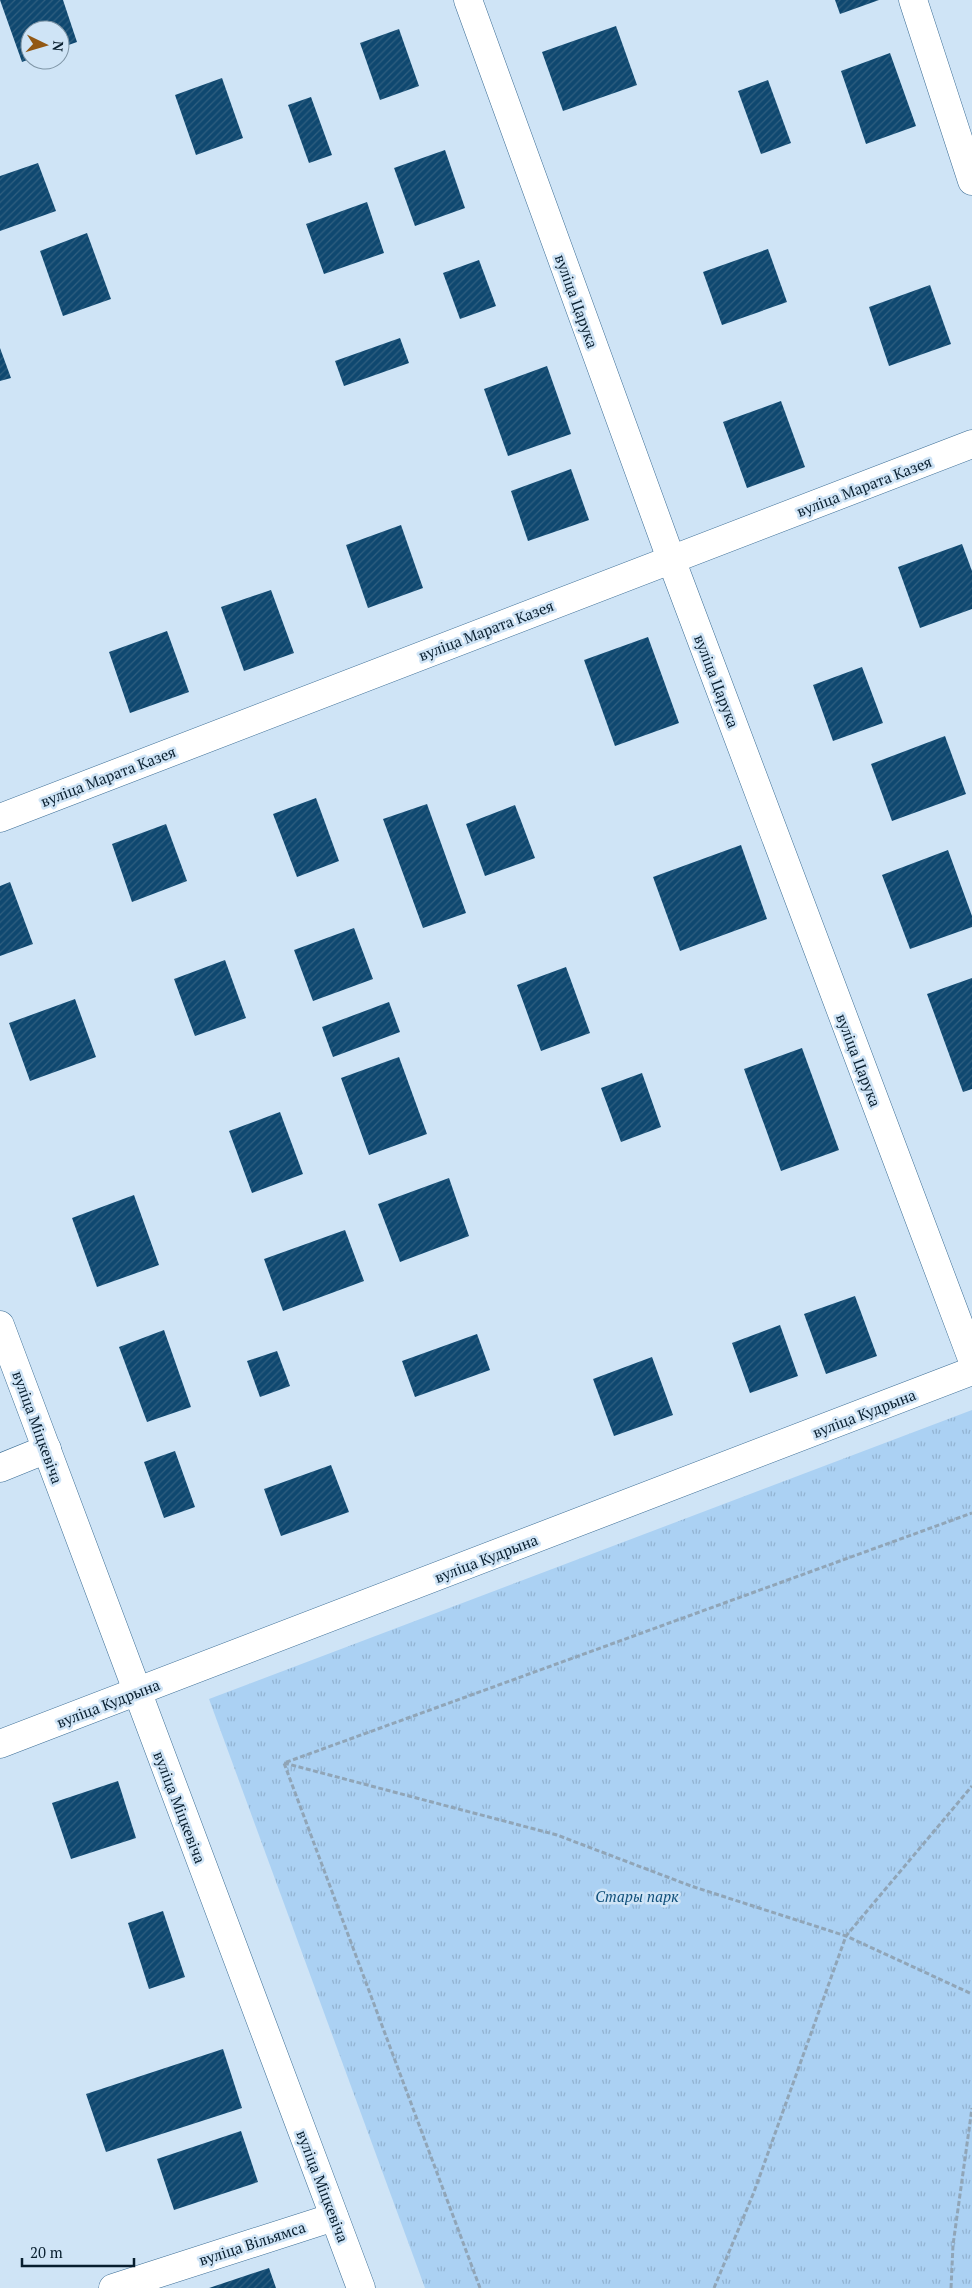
<svg xmlns="http://www.w3.org/2000/svg" width="972" height="2288" font-family="'PT Serif',serif">
  <defs>
    <pattern id="park-tufts" width="24" height="20" patternUnits="userSpaceOnUse" patternTransform="scale(1.25)"><rect width="24" height="20" fill="#abd1f3"/><path d="M3 7l-1-3M5 7V3M7 7l1-3M15 17l-1-3M17 17v-4M19 17l1-3" fill="none" stroke="#92b3d1"/></pattern>
    <pattern id="building-hatch" width="6" height="6" patternUnits="userSpaceOnUse" patternTransform="scale(1.25)"><rect width="6" height="6" fill="#0f4870"/><path d="M-1 1l2-2M0 6l6-6M5 7l2-2" fill="none" stroke="#305f80"/></pattern>
  </defs>
  <rect width="100%" height="100%" fill="#cfe4f6"/>
  <path fill="url(#park-tufts)" d="M972 1410V2288H425L209 1699Z"/>
  <g fill="url(#building-hatch)">
    <path d="M0 0H63L77 42 60 48V30H30V59L22 62Z"/>
    <path d="M835 0H879L840 14Z"/>
    <path d="M616 26 637 85 563 111 542 52Z"/>
    <path d="M399 29 419 86 380 100 360 43Z"/>
    <path d="M890 53 916 126 866 144 841 71Z"/>
    <path d="M222 78 243 138 196 155 175 95Z"/>
    <path d="M768 80 791 143 761 154 738 91Z"/>
    <path d="M311 97 332 155 309 163 288 105Z"/>
    <path d="M445 150 465 208 415 226 394 168Z"/>
    <path d="M38 163 56 211 0 231V176Z"/>
    <path d="M367 202 384 253 324 274 306 224Z"/>
    <path d="M87 233 111 299 63 316 40 251Z"/>
    <path d="M768 249 787 302 722 325 703 272Z"/>
    <path d="M479 260 496 306 460 319 443 273Z"/>
    <path d="M930 285 951 344 889 366 869 307Z"/>
    <path d="M400 338 409 363 344 386 335 361Z"/>
    <path d="M0 348 11 378 0 381Z"/>
    <path d="M547 366 571 434 508 456 484 389Z"/>
    <path d="M781 401 805 467 747 488 723 422Z"/>
    <path d="M571 469 589 520 528 541 511 491Z"/>
    <path d="M401 525 423 588 368 608 346 545Z"/>
    <path d="M962 544 972 571V609L920 628 898 567Z"/>
    <path d="M271 590 294 653 244 671 221 607Z"/>
    <path d="M167 631 189 692 130 713 109 652Z"/>
    <path d="M648 637 679 723 615 746 584 660Z"/>
    <path d="M862 667 883 723 833 741 813 685Z"/>
    <path d="M945 736 966 794 892 821 871 764Z"/>
    <path d="M316 798 339 861 297 877 273 814Z"/>
    <path d="M427 804 466 913 423 928 383 819Z"/>
    <path d="M515 805 535 858 485 876 466 824Z"/>
    <path d="M166 824 187 881 132 902 112 844Z"/>
    <path d="M741 845 767 919 680 951 653 877Z"/>
    <path d="M948 850 972 916V927L910 949 882 875Z"/>
    <path d="M10 882 33 944 0 956V886Z"/>
    <path d="M354 928 373 979 313 1001 294 950Z"/>
    <path d="M225 960 246 1018 195 1036 174 979Z"/>
    <path d="M566 967 590 1033 541 1051 517 985Z"/>
    <path d="M972 978V1089L963 1092 927 994Z"/>
    <path d="M75 999 96 1057 30 1081 9 1023Z"/>
    <path d="M389 1002 400 1032 333 1057 322 1027Z"/>
    <path d="M802 1048 839 1150 781 1171 744 1069Z"/>
    <path d="M399 1057 427 1134 369 1155 341 1078Z"/>
    <path d="M642 1073 661 1127 621 1142 601 1088Z"/>
    <path d="M280 1112 303 1174 252 1193 229 1131Z"/>
    <path d="M449 1178 469 1236 400 1262 378 1204Z"/>
    <path d="M134 1195 159 1265 97 1287 72 1218Z"/>
    <path d="M345 1230 364 1281 283 1311 264 1259Z"/>
    <path d="M855 1296 877 1356 826 1374 804 1314Z"/>
    <path d="M780 1325 798 1376 750 1393 732 1343Z"/>
    <path d="M164 1330 191 1407 147 1422 119 1347Z"/>
    <path d="M477 1334 490 1370 415 1397 402 1361Z"/>
    <path d="M277 1351 290 1386 260 1397 247 1361Z"/>
    <path d="M652 1357 673 1415 614 1436 593 1379Z"/>
    <path d="M175 1451 195 1507 164 1518 144 1462Z"/>
    <path d="M331 1465 349 1512 281 1536 264 1489Z"/>
    <path d="M118 1781 136 1838 71 1859 52 1803Z"/>
    <path d="M163 1911 185 1977 149 1989 128 1923Z"/>
    <path d="M223 2049 242 2108 106 2152 86 2094Z"/>
    <path d="M241 2131 258 2182 174 2210 157 2159Z"/>
    <path d="M269 2268 276 2288H209Z"/>
  </g>
  <g fill="none" stroke-linecap="round" stroke-linejoin="round">
    <g stroke="#3a6c94" stroke-width="29">
      <g id="minor">
        <path d="M468 0 671 559 972 1359"/>
        <path d="M913 0 972 181"/>
        <path d="M0 818 972 444"/>
        <path d="M0 1325 361 2288"/>
        <path d="M0 1468 47 1449"/>
        <path d="M0 1744 972 1371"/>
        <path d="M113 2288 334 2217"/>
      </g>
    </g>
    <g stroke="#90a5b7" stroke-width="3" stroke-dasharray="5 2.5" stroke-linecap="butt">
      <path d="M284 1763 557 1835 691 1886 846 1936 972 1994"/>
      <path d="M480 2288 284 1763 972 1513"/>
      <path d="M714 2288 754 2192 846 1936 972 1786"/>
      <path d="M951 2288 953 2245 972 2108"/>
    </g>
    <use href="#minor" stroke="#fff" stroke-width="28"/>
  </g>
  <g text-anchor="middle" dominant-baseline="central" stroke-width="5" stroke-linejoin="round" paint-order="stroke">
    <g font-size="15" fill="#081e2e" stroke="#cfe4f6">
      <text transform="translate(577 301) rotate(70)">вуліца Царука</text>
      <text transform="translate(864 486) rotate(-21)">вуліца Марата Казея</text>
      <text transform="translate(486 630) rotate(-21)">вуліца Марата Казея</text>
      <text transform="translate(717 681) rotate(69)">вуліца Царука</text>
      <text transform="translate(108 776) rotate(-21)">вуліца Марата Казея</text>
      <text transform="translate(859 1060) rotate(69)">вуліца Царука</text>
      <text transform="translate(864 1413) rotate(-21)">вуліца Кудрына</text>
      <text transform="translate(38 1427) rotate(70)">вуліца Міцкевіча</text>
      <text transform="translate(486 1558) rotate(-21)">вуліца Кудрына</text>
      <text transform="translate(108 1703) rotate(-21)">вуліца Кудрына</text>
      <text transform="translate(180 1807) rotate(69)">вуліца Міцкевіча</text>
      <text transform="translate(323 2186) rotate(69)">вуліца Міцкевіча</text>
      <text transform="translate(252 2243) rotate(-18)">вуліца Вільямса</text>
    </g>
    <g font-size="15" font-style="italic" fill="#0f4f7a" stroke="#cfe4f6">
      <text x="637" y="1896">Стары парк</text>
    </g>
  </g>
  <g transform="translate(45 45) rotate(95)"><circle r="24" fill="#cfe4f6" stroke="#7f95a6"/>
  <path d="M0-4L9 19L0 12L-9 19Z" fill="#925814"/>
  <text y="-8" font-size="14" font-weight="bold" text-anchor="middle" fill="#081e2e">N</text>
  </g>
  <path d="M22 2258v8h112v-8" fill="none" stroke="#081e2e" stroke-width="2.5"/>
  <text x="30" y="2258" font-size="15" fill="#081e2e" stroke="#cfe4f6" stroke-width="4" paint-order="stroke">20 m</text>
</svg>
